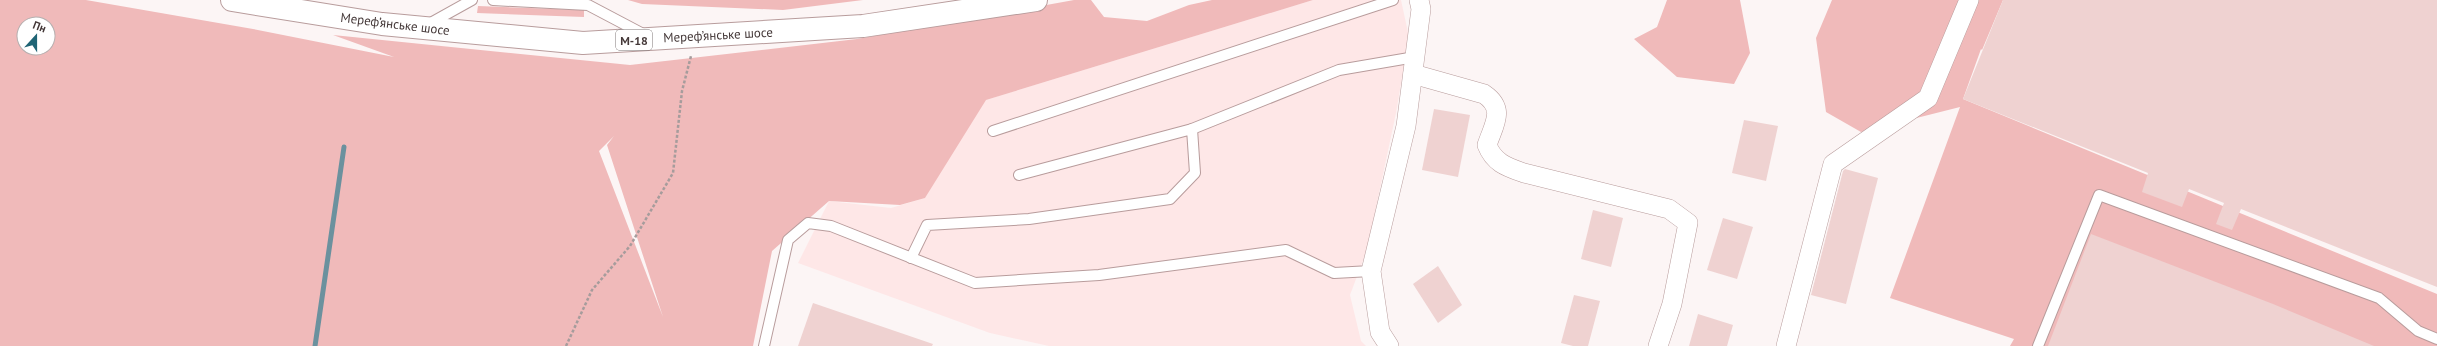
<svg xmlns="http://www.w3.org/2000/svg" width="2437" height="346" font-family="'PT Sans',sans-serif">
  <rect width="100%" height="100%" fill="#fcf5f5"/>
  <path fill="#fee7e7" d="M1313 0H1401L1409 37 1396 113 1367 250 1350 295 1361 341 1366 346H1049L990 333 798 263 829 201 891 208 925 198 979 102Z"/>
  <g fill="#f0baba" fill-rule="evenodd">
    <path d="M0 0H86L253 29 394 57 333 35 630 65 857 39 1074 0H1091L1104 17 1147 21 1189 5 1212 0H1313L986 100 925 198 900 205 829 201 772 251 753 346H0ZM24 24H48V48H24ZM614 136 607 145 663 317 599 151Z"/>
    <path d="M628 0H863L783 10 642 4Z"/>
    <path d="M1667 0H1740L1750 53 1734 84 1677 77 1634 39 1657 27Z"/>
    <path d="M1832 0H2003L1982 50 1981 49 1963 99 2437 294V346H2010L2014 339 1890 298 1960 107 1861 132 1826 112 1816 38Z"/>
    <path d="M478 6 584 10V17L477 13Z"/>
  </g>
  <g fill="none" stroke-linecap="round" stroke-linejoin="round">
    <path stroke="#6b919e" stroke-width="5" d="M315 346 344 147"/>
  </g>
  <g fill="#efd2d1">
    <path d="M2003 0H2437V287L2241 209 2232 230 2216 224 2224 203 2189 189 2182 207 2142 192 2148 173 1963 99Z"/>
    <path d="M1434 109 1470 115 1458 177 1422 170Z"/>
    <path d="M1744 120 1778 126 1766 181 1732 173Z"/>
    <path d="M1845 169 1878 178 1846 304 1811 295 1843 171Z"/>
    <path d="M1593 210 1623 218 1611 267 1581 259Z"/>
    <path d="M1723 218 1753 227 1737 279 1707 270Z"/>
    <path d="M2091 234 2273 304 2374 346H2048Z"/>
    <path d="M1438 266 1462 305 1438 323 1413 284Z"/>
    <path d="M1574 295 1600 301 1588 346H1573L1561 343Z"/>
    <path d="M813 303 933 344 932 346H798Z"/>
    <path d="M1698 314 1733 325 1727 346H1689Z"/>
  </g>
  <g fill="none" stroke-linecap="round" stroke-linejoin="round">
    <g stroke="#b89c9c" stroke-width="12">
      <g id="service">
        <path d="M493 0 588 5 645 35"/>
        <path d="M427 25 472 0"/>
        <path d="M1192 129 1339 70 1415 57"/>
        <path d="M993 131 1393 0"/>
        <path d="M911 258 927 225 1029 219 1170 199 1195 173 1192 129 1019 175"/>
        <path d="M764 346 788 240 808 223 831 226 975 283 1099 275 1286 250 1334 273 1371 271"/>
        <path d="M2038 346 2099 195 2379 298 2418 331 2437 339"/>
      </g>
    </g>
    <g stroke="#b89c9c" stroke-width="20">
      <g id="minor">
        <path d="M1413 74 1484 94C1506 109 1494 124 1487 145 1494 163 1507 167 1524 173L1669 209 1688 223 1672 304 1658 346"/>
        <path d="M1389 346 1380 332 1371 271 1406 126 1421 9 1419 0"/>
        <path d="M1786 346 1833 164 1928 98 1969 0"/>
      </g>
    </g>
    <g stroke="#b89c9c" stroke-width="24">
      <path id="trunk" d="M232 0 382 24 583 43 863 26 1036 0"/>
    </g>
    <path stroke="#a69c9c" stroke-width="2.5" stroke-dasharray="3 2" stroke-linecap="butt" d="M566 346 592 290 630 246 673 173 682 91 691 56"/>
    <use href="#service" stroke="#fff" stroke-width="10"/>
    <use href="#minor" stroke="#fff" stroke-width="19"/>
    <use href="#trunk" stroke="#fff" stroke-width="22"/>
  </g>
  <g text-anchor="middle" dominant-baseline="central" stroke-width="4" stroke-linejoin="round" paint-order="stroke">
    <rect fill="#fff" stroke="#7c7474" stroke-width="1" x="616" y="30" width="36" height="20" rx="3"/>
    <g font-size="12" font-weight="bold" fill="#443838">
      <text x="634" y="40">М-18</text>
    </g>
    <g font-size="13" fill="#443838" stroke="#fff">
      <text transform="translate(395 24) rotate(7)">Мереф’янське шосе</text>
      <text transform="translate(718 35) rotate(-3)">Мереф’янське шосе</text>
    </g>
  </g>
  <g transform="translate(36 36) rotate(21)"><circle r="19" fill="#ffffff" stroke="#b4afaf"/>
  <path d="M0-3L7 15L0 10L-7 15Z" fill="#1f6475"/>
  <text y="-6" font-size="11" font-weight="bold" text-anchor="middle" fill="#443838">Пн</text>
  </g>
</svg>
